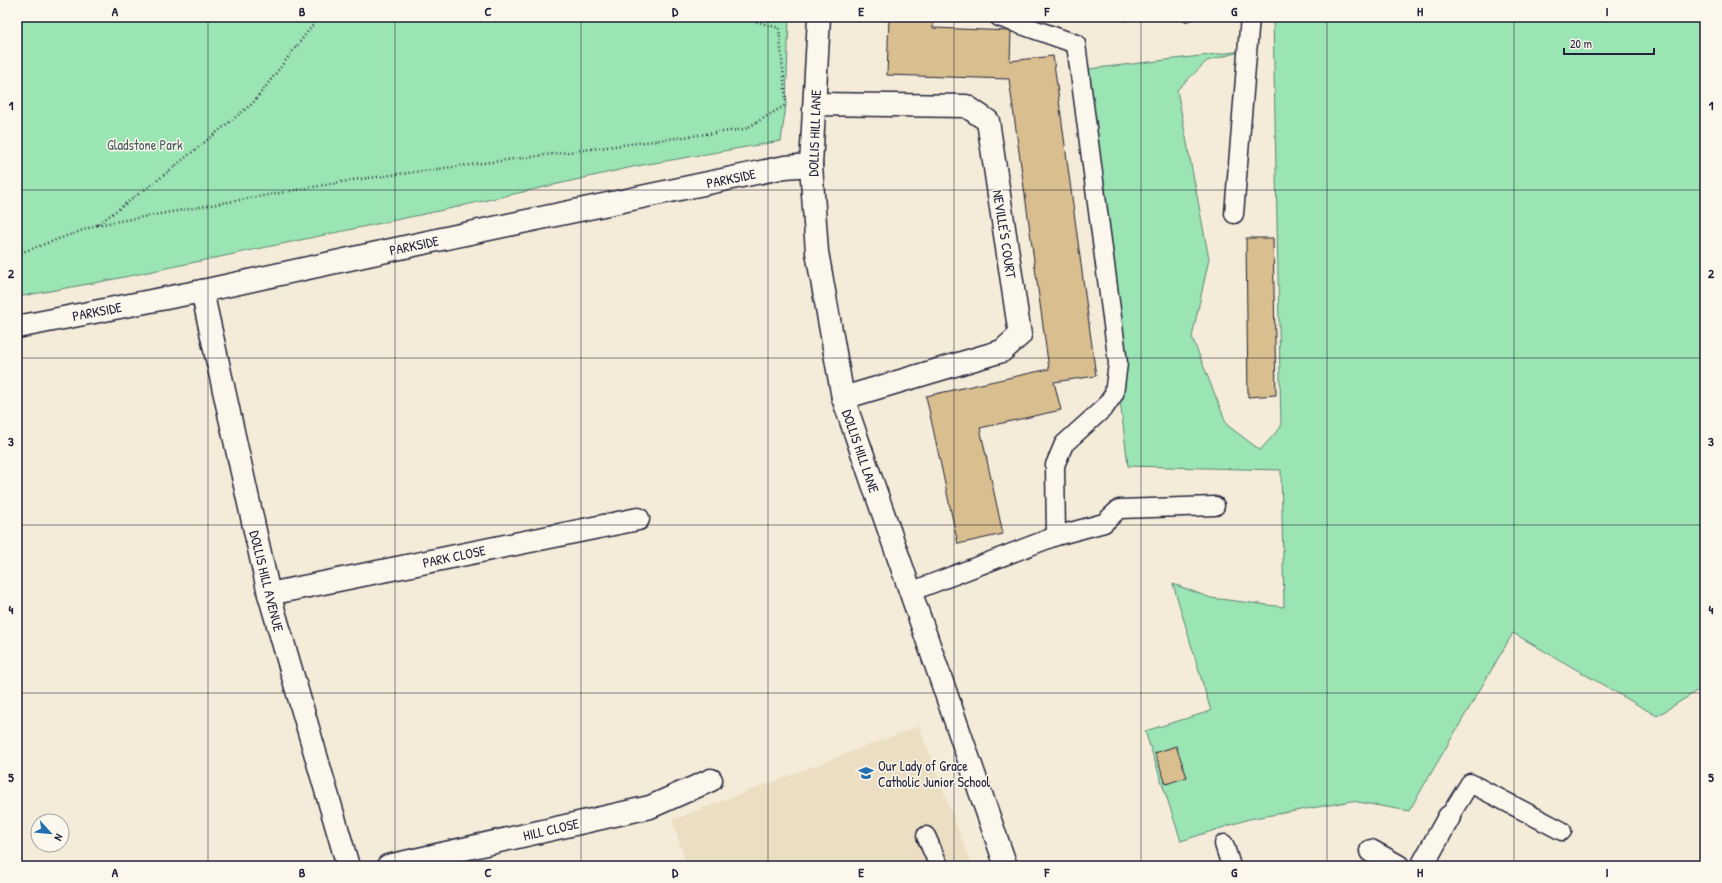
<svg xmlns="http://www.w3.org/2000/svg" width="1722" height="883" font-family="'Patrick Hand',sans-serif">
  <rect width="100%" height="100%" fill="#f4ecd9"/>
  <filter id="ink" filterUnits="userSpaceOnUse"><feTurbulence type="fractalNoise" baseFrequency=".025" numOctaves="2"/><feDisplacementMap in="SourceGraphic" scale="8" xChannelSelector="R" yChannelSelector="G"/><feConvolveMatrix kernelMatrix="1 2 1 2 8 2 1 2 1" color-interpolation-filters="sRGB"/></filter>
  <g filter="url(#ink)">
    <path fill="#ecdec3" d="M919 726 972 866H687L672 820Z"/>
    <g fill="#9be4b3" stroke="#5e8377">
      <path d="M17 17H789L786 105 781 141 637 166 448 209 110 280 17 297Z"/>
      <path d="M1273 17H1705V686L1657 716 1513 633 1409 811 1352 801 1249 819 1181 841 1145 731 1211 711 1173 584 1211 598 1284 607 1281 470 1128 466 1080 70 1243 51 1207 61 1177 90 1209 259 1192 337 1227 425 1260 450 1281 427Z"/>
    </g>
    <g fill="#d9bf8f" stroke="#22223b">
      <path d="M889 17H933V28L1011 31 1010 61 1053 56 1096 376 1054 382 1061 410 980 428 1003 534 958 544 926 396 1049 369 1009 79 887 75Z"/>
      <path d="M1124 17H1137L1125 21Z"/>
      <path d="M1183 17H1201L1184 22Z"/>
      <path d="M1246 238H1273L1276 395 1248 397Z"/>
      <path d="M1176 746 1187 777 1166 784 1155 753Z"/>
    </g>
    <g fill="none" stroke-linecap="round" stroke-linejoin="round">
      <g stroke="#22223b" stroke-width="21">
        <g id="service">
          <path d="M999 17 1076 44 1118 363 1114 394 1105 407 1064 444 1055 465 1056 536"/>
          <path d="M1234 214 1250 17"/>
          <path d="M910 592 1056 536 1104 523 1119 509 1215 506"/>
          <path d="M1449 817 1470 783 1562 831"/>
          <path d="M926 836 939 866"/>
          <path d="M1224 844 1231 866"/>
        </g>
      </g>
      <g stroke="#22223b" stroke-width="25">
        <g id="minor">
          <path d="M815 104 966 106 988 121 1020 335 1002 351 843 398"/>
          <path d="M202 291 269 594 348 866"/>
          <path d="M17 327 202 291 451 237 785 167 811 165"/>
          <path d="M269 594 638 519"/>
          <path d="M1371 851 1398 866"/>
          <path d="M388 866 650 807 711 780"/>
          <path d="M1422 866 1449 817"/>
        </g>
      </g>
      <g stroke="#22223b" stroke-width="25">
        <path id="tertiary" d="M819 17 811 165 817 252 843 398 1006 866"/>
      </g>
      <g stroke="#22223b" stroke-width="2.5" stroke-dasharray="1 3" stroke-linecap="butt">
        <path d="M741 17 779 28 786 101"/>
        <path d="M97 225 353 180 745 129 786 105"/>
        <path d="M17 254 97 225 159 179 253 103 319 17"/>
      </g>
      <use href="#service" stroke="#fbf7ec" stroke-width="18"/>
      <use href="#minor" stroke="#fbf7ec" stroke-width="22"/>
      <use href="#tertiary" stroke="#fbf7ec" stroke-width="22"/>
    </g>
  </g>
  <path fill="none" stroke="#22223b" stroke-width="1" stroke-opacity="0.55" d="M208 17V866M395 17V866M581 17V866M768 17V866M954 17V866M1141 17V866M1327 17V866M1514 17V866M17 190H1705M17 358H1705M17 525H1705M17 693H1705"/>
  <defs>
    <g id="school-bare" transform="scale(1.2)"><path d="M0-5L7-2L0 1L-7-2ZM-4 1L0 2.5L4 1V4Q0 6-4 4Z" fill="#1f6fb2" stroke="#fbf7ec" stroke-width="2.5" paint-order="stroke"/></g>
  </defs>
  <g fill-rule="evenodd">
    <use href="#school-bare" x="866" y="773"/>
  </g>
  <g text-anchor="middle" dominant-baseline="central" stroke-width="3" stroke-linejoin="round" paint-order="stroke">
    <g font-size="14" fill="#22223b" stroke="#fbf7ec">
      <text transform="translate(814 133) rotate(-88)">DOLLIS HILL LANE</text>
      <text transform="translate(731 178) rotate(-12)">PARKSIDE</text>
      <text transform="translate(1005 234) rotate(81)">NEVILLE'S COURT</text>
      <text transform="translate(414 245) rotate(-12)">PARKSIDE</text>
      <text transform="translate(97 311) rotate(-11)">PARKSIDE</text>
      <text transform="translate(861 451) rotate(71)">DOLLIS HILL LANE</text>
      <text transform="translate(454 556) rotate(-12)">PARK CLOSE</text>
      <text transform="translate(267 581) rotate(76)">DOLLIS HILL AVENUE</text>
      <text transform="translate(551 829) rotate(-13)">HILL CLOSE</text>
    </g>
    <g font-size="14" fill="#465c5f" stroke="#fbf7ec">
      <text x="145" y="144">Gladstone Park</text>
    </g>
    <g font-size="14" fill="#22223b" stroke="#fbf7ec" text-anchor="start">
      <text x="878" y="765">Our Lady of Grace<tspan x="878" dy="16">Catholic Junior School</tspan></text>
    </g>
  </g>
  <rect width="1722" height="883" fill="none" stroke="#fbf7ec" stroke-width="44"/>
  <g transform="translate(50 833) rotate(117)"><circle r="19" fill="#fbf7ec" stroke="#a4a2a5"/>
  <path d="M0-3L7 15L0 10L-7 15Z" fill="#1f6fb2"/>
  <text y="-6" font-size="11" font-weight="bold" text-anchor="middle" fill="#22223b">N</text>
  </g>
  <path d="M1564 48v6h90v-6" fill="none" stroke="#22223b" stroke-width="2"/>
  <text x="1570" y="48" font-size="12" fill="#22223b" stroke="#fbf7ec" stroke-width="3" paint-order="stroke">20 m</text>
  <rect x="22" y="22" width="1678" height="839" fill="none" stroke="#22223b" stroke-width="1.5"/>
  <g font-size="13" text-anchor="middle" font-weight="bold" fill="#22223b">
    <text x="115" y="16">A</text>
    <text x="302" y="16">B</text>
    <text x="488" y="16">C</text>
    <text x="675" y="16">D</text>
    <text x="861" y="16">E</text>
    <text x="1047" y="16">F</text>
    <text x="1234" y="16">G</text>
    <text x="1420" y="16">H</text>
    <text x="1607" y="16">I</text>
    <text x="11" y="110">1</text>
    <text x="1711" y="110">1</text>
    <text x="11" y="278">2</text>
    <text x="1711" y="278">2</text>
    <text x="11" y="446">3</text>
    <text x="1711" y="446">3</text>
    <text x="11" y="614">4</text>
    <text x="1711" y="614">4</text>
    <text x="11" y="782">5</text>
    <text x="1711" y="782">5</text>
    <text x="115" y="877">A</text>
    <text x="302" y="877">B</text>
    <text x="488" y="877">C</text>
    <text x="675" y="877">D</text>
    <text x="861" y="877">E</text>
    <text x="1047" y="877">F</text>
    <text x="1234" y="877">G</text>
    <text x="1420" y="877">H</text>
    <text x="1607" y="877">I</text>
  </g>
</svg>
